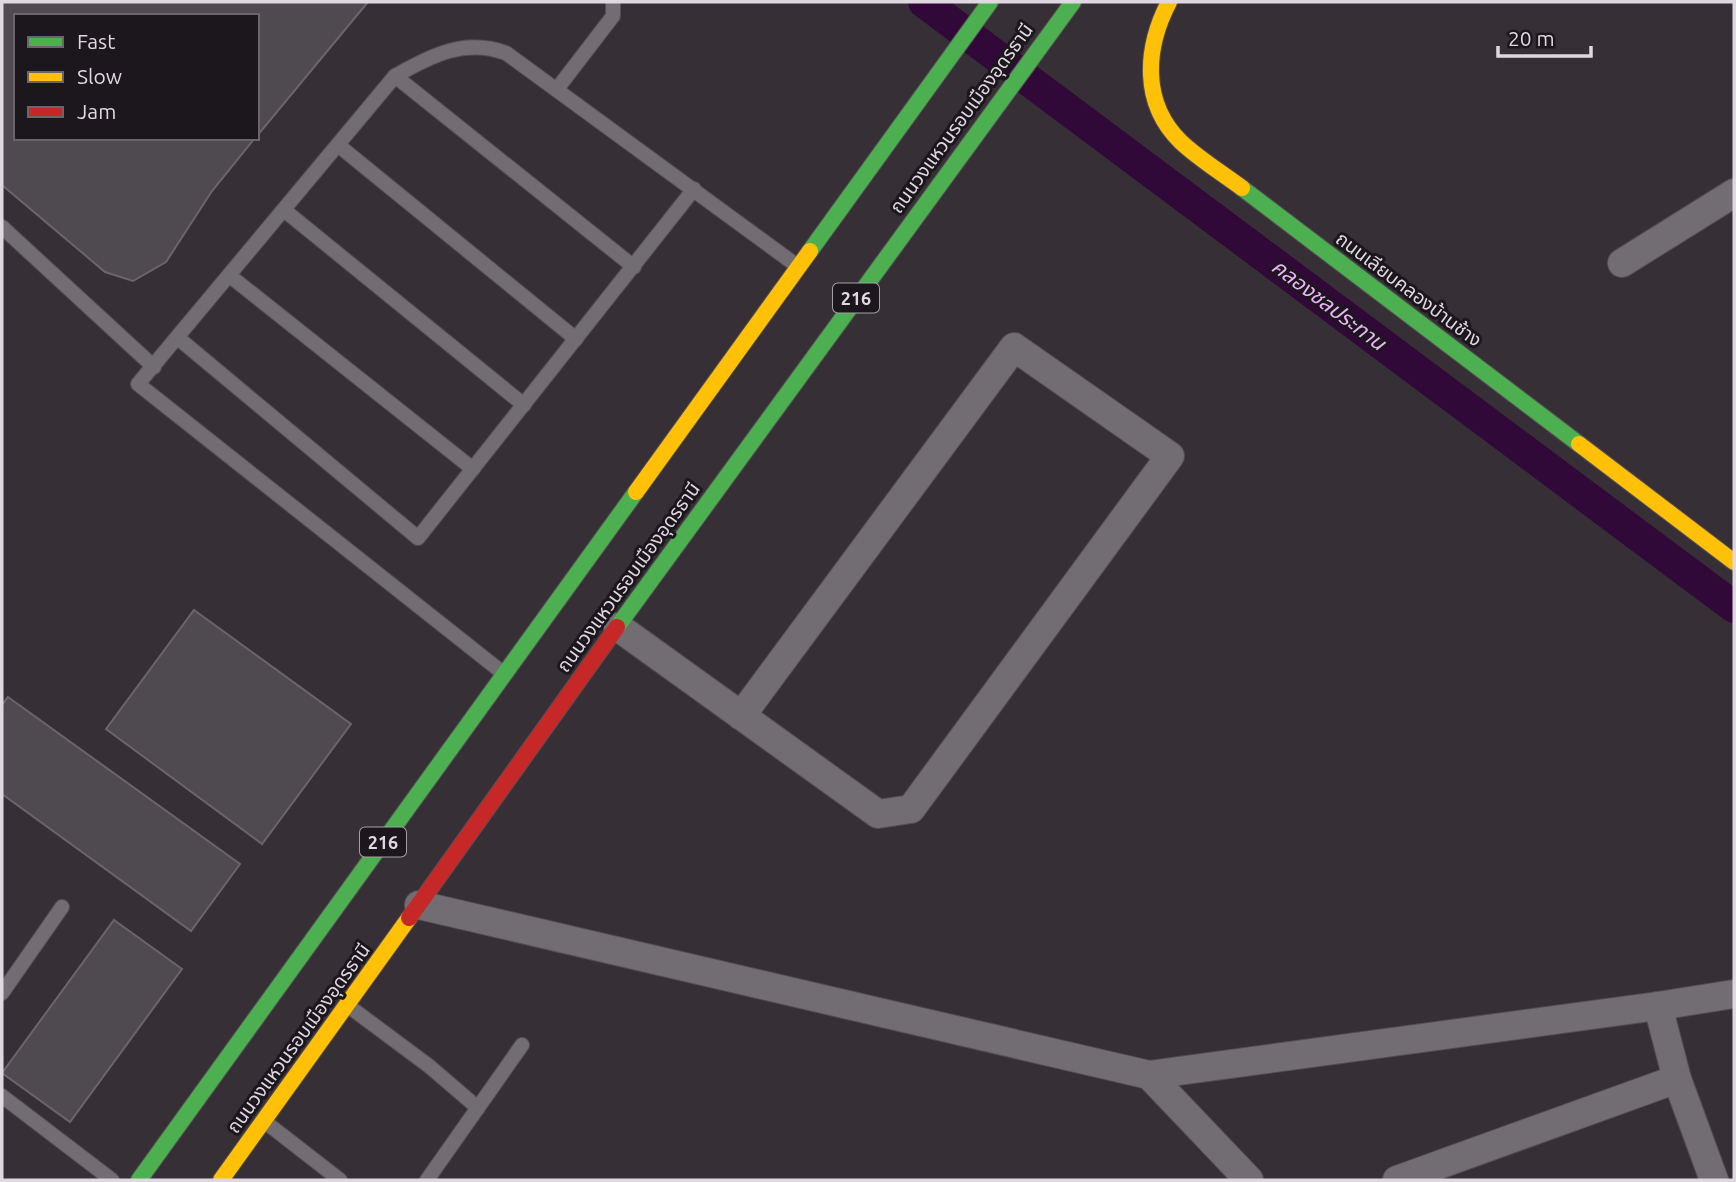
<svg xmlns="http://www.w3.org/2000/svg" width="1736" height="1182" font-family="Ubuntu,'Noto Sans Thai',sans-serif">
  <rect width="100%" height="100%" fill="#363036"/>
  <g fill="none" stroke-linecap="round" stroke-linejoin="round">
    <path stroke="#310938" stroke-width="32" d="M924 2 1734 607"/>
  </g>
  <g fill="#4e4a4f" stroke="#6b656b" stroke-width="2">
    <path d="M2 2H368L257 136V16H16V138H255L212 191 166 262 133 281 105 272 2 185Z"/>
    <path d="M194 610 351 724 262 844 106 729Z"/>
    <path d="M8 697 240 864 191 931 2 794V705Z"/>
    <path d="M114 920 182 969 70 1122 2 1073Z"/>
  </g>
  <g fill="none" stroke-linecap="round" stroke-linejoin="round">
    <g stroke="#544e54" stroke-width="16">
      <g id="lane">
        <path d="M395 76 634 267"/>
        <path d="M557 89 613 16V2"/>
        <path d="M338 145 576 339"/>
        <path d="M284 210 524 405"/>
        <path d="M2 227 154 367"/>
        <path d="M230 276 473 469"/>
        <path d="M178 338 418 538 694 189"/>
        <path d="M503 673 138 384 395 76C432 55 465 38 506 53L796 265"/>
        <path d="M2 993 62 907"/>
        <path d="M347 1005 429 1066 478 1108"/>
        <path d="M2 1096 112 1180"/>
        <path d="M264 1121 340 1180"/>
        <path d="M427 1180 522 1045"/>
      </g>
    </g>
    <g stroke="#544e54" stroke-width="30">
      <g id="street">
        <path d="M1622 263 1734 193"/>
        <path d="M618 627 878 814 911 809 1170 456 1014 347 741 716"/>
        <path d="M419 905 1149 1075 1658 1006"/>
        <path d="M1149 1075 1249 1180"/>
        <path d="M1397 1180 1677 1079"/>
        <path d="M1714 1180 1677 1079 1658 1006 1734 994"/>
      </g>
    </g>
    <g stroke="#544e54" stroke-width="18">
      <g id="fast">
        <path d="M1242 188 1579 444"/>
        <path d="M810 251 990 2"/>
        <path d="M617 627 1073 2"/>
        <path d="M139 1180 636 492"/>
      </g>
    </g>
    <g stroke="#544e54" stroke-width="18">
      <g id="slow">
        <path d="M1169 2C1145 48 1141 103 1181 142 1199 159 1222 173 1242 188"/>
        <path d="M1579 444 1734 562"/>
        <path d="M636 492 810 251"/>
        <path d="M221 1180 409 918"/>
      </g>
    </g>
    <g stroke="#544e54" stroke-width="18">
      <path id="jam" d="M409 918 617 627"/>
    </g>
    <use href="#lane" stroke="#726d73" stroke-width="14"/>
    <use href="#street" stroke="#726d73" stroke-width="28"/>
    <use href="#fast" stroke="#4caf50" stroke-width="16"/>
    <use href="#slow" stroke="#ffc107" stroke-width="16"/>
    <use href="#jam" stroke="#c62828" stroke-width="16"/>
  </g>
  <g text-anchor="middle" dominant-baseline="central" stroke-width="6" stroke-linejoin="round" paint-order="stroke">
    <g fill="#1c171d" stroke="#a49ea6" stroke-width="2">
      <rect x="833" y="283.5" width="46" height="29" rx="5"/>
      <rect x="360" y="827.5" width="46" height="29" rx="5"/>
    </g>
    <g font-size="18" font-weight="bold" fill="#dfd8e0">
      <text x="856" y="298">216</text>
      <text x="383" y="842">216</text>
    </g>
    <g font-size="19" fill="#dfd8e0" stroke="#1c171d">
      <text transform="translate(961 118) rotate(-54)">ถนนวงแหวนรอบเมืองอุดรธานี</text>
      <text transform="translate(1409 289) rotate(37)">ถนนเลียบคลองบ้านช้าง</text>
      <text transform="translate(628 577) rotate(-54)">ถนนวงแหวนรอบเมืองอุดรธานี</text>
      <text transform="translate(298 1038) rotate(-54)">ถนนวงแหวนรอบเมืองอุดรธานี</text>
    </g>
    <g font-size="21" font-style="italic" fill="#efb0fb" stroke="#1c171d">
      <text transform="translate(1329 304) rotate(37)">คลองชลประทาน</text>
    </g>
  </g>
  <rect width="1736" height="1182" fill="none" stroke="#dfd8e0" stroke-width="7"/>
  <rect x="14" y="14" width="245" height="126" fill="#1c171d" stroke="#6a646b" stroke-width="2"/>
  <rect x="28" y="37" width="35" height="10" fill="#4caf50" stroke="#6a646b" stroke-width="2"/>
  <text x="77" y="49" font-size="21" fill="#dfd8e0">Fast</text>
  <rect x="28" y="72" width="35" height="10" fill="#ffc107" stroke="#6a646b" stroke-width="2"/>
  <text x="77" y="84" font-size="21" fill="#dfd8e0">Slow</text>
  <rect x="28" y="107" width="35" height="10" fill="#c62828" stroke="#6a646b" stroke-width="2"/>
  <text x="77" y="119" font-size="21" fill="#dfd8e0">Jam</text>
  <path d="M1498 46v10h93v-10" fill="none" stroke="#dfd8e0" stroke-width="3.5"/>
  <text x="1508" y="46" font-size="21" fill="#dfd8e0" stroke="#1c171d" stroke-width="5" paint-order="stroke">20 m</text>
</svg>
